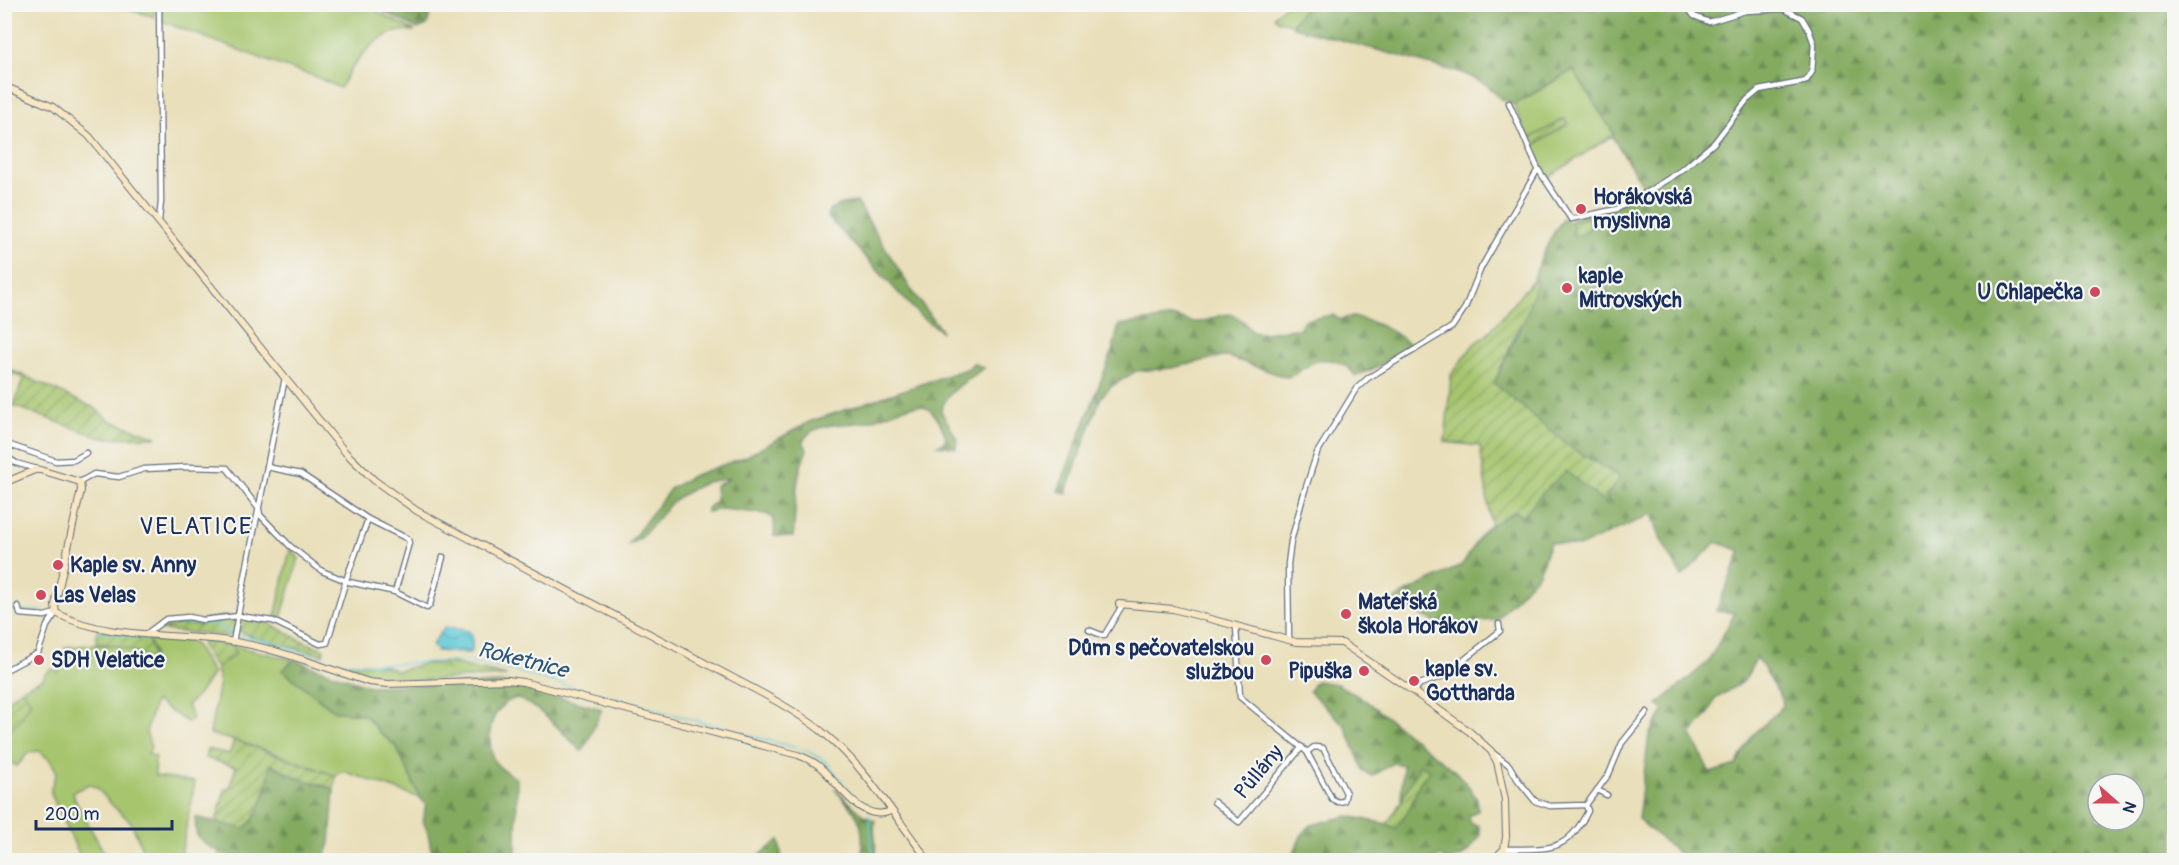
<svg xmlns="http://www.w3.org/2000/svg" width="2179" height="865" font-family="Pangolin,sans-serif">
  <defs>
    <pattern id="forest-firs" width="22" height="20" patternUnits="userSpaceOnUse" patternTransform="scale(1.5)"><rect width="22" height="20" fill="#84aa60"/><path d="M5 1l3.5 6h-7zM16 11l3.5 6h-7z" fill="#6b8b52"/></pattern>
    <pattern id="park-crowns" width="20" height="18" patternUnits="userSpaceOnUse" patternTransform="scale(1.5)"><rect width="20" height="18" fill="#a6c56d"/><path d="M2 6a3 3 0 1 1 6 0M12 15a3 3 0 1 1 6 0" fill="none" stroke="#86a05d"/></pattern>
    <pattern id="garden-furrows" width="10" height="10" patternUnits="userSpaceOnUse" patternTransform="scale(1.5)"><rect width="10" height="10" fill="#a6c56d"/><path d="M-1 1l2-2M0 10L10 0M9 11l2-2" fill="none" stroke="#86a05d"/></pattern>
    <pattern id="water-waves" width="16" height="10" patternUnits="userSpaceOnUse" patternTransform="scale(1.5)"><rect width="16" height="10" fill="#5ec9d7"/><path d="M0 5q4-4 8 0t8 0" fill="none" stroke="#4da4b2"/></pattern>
  </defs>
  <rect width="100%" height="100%" fill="#f6f6f2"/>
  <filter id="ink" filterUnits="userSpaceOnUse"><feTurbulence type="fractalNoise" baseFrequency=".0167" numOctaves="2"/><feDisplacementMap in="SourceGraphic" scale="12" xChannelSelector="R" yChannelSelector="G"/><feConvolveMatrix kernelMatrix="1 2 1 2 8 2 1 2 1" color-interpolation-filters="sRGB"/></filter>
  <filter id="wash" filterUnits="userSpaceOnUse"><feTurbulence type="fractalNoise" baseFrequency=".008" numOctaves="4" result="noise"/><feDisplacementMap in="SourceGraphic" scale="24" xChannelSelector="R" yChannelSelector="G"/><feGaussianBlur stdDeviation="1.35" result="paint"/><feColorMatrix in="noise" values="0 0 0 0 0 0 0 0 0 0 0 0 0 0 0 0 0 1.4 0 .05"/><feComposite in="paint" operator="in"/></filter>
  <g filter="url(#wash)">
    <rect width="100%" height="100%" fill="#e9dfba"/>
    <g fill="#a6c56d" stroke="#607a66" stroke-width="1.5">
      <path d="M342 4 352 7 364 5 415 31C380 26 354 60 340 88L314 76 279 65 161 21V5Z"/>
      <path d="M110 5H154V18L152 16Z"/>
      <path d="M1285 5H1308L1294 21 1293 25 1277 20 1274 16Z"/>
      <path d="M1573 70 1615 134 1547 178 1532 147 1567 124 1564 119 1529 139 1514 105Z"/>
      <path d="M290 549 299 558 280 621 275 618Z"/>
      <path d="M153 640 193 642 213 673 201 691 187 706 193 718 187 722 155 701 146 732 151 747 148 754 155 756V776L195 782 180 860H147L131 822 113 806 97 788 89 784 73 792 75 800 108 860H82L51 794V788L57 772 50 760 39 751 29 752 17 766 5 760 4 735 21 719 30 701 22 689 44 678V675L51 669 57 672 70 658 65 647C105 643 115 643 153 658L154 651 148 642Z"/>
      <path d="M234 646 294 660 282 670 335 711 365 715 380 733 396 746 420 798 346 772H340L336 776 263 749 210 734 219 681 216 668 235 655Z"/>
    </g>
    <g fill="url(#forest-firs)" stroke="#506c5f" stroke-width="1.5" fill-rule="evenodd">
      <path d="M1308 4 2174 5V860H1674L1679 854 1638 819 1649 735 1664 710 1658 704 1708 662 1735 613 1716 611 1741 551 1716 542 1682 577 1661 540 1652 514 1579 547 1550 542 1539 573 1496 620 1477 621 1467 630 1440 624 1393 602 1403 594 1460 566C1470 557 1472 547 1479 537 1488 525 1502 516 1515 511L1522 517 1541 494 1566 470 1603 501 1619 476 1571 448 1494 383 1523 322 1536 282 1533 280C1541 258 1549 238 1563 219L1568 222 1577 216 1613 206 1644 187 1612 136 1614 134 1573 70 1514 105 1501 99 1487 85 1465 74 1293 27 1294 21ZM1757 657 1782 699 1783 706 1751 737 1736 765 1710 773 1691 734 1709 713 1715 699 1744 681ZM2098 784H2134V820H2098Z"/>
      <path d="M371 5H432L427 25 418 29Z"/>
      <path d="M857 202 910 288 942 332 921 317 827 216 829 210 842 204Z"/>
      <path d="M1232 314 1243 321 1252 332C1270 336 1282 328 1299 329L1304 320 1333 315 1339 319C1343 319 1348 317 1352 317 1374 320 1396 332 1412 346L1373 369 1355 376C1348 363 1329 357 1316 361 1304 366 1298 376 1285 377L1229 357H1219L1172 368 1136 371 1112 386 1101 397 1067 489V493L1058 491 1112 352 1119 325 1175 317 1191 322H1203L1221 315Z"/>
      <path d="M973 363 984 368C969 379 946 391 941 411L957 439 956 448 938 445 942 443 946 438C942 425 936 411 923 406 901 404 884 418 864 422 848 425 832 422 817 429 810 431 807 435 803 441L807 450C793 481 797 505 793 537L774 536C775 526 776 518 766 514L723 509 707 512V508L716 501 715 486 730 478 706 482 680 496 671 503 641 538 628 545 670 489 692 476 745 457 809 422 969 368Z"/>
      <path d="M294 660 369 686 507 683 602 709 584 750 581 751C561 731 542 708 516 698 494 705 487 727 491 748 492 752 492 758 494 761 499 769 510 774 517 779L516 851 513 860H433L428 833 423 821 426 804 420 798 396 746 380 733 365 715 335 711 282 670Z"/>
      <path d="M1316 681 1337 684 1365 700 1456 772 1469 787 1477 799 1478 810 1468 816 1470 822 1479 826 1480 836C1469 850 1465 860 1445 860V858L1441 856 1430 860H1291L1301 836 1311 825 1348 816 1387 824 1391 827 1410 808 1420 782 1430 771 1420 764 1401 802 1403 765 1393 763 1372 776 1363 770 1345 726 1309 691Z"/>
      <path d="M270 764 296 777 334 789 330 843 324 860C295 860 213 865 197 835 195 831 196 822 195 817L231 826 252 822 266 790Z"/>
      <path d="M834 788 863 815 875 821 874 829 877 860H861C866 821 859 817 834 788Z"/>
      <path d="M779 840 782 860H754Z"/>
    </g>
    <path fill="url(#park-crowns)" stroke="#607a66" stroke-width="1.5" d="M451 663 507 676 390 682 366 677 339 668 340 665C357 663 382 661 397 671L423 664Z"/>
    <g fill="url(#garden-furrows)" stroke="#607a66" stroke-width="1.5">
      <path d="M1564 119 1568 124 1532 147 1529 139Z"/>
      <path d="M1588 217 1591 226 1586 233 1575 236 1572 222Z"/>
      <path d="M1533 280 1537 282 1524 322 1520 325 1494 383 1571 448 1620 477 1603 502 1566 471 1541 494 1522 517 1515 511 1491 525 1480 446 1445 442 1451 375 1474 344 1486 336Z"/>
      <path d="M5 367 94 408 109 420 157 437 101 438 14 406 23 378 12 373 5 395Z"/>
      <path d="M225 616 265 621 306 643 324 649 323 655 255 638 237 630 229 636 161 630 179 624 201 625 203 620Z"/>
      <path d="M97 628 148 636C148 645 154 650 153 659 135 651 117 643 96 644Z"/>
      <path d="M202 640 234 646 235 655 216 668 202 647Z"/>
      <path d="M22 689 31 701 21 719 5 735V702Z"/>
      <path d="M234 740 336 776 334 789 296 777 271 764C266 787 263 813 244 829L216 822 225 789H229L236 767 205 758 207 749 229 754Z"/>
      <path d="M1420 764 1430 770 1420 782 1410 808 1396 829 1387 824 1401 802Z"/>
      <path d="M219 851 250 860H218Z"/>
    </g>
    <path fill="url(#water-waves)" stroke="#3c7c9a" stroke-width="1.5" d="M445 627 468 631 472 634V651L469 653 437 651 432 645Z"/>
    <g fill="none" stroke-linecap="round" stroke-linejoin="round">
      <g stroke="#5ec9d7" stroke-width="1.5">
        <path d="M1676 4 1677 7"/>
        <path d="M4 609 17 610"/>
        <path d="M22 610 42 611"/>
        <path d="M97 631 145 639 152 637"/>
        <path d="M157 632 169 623 214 624 235 635 271 641 329 662 389 664 463 661 496 666 807 751 825 761 855 798 869 805 870 809"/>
        <path d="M869 814 874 860"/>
        <path d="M2126 860 2127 856"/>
      </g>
    </g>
  </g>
  <g filter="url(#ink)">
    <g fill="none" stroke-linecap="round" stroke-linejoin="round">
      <g stroke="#636d7e" stroke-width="7">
        <g id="street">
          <path d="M159 4 161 202 159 220"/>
          <path d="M1509 103 1538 169 1571 219 1617 209 1647 192 1681 171 1714 143 1747 100 1759 90 1802 82 1806 81 1812 72 1814 44 1809 30 1802 18 1784 9 1745 11 1709 22 1694 16 1685 4"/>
          <path d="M4 443 56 461 74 460 86 453"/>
          <path d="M4 455 16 463 37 469"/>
          <path d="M267 467 301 474 368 519 408 539 409 543 395 592"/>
          <path d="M80 482 94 474 119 477 144 469 186 467 227 468 259 509 260 515 290 546 322 571 349 582 395 592 427 608 430 605 443 557"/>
          <path d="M4 605H9"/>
          <path d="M18 606 20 614 45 616 55 613"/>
          <path d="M1236 626 1240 697 1307 752 1332 799 1338 802 1344 801 1346 793 1323 748 1314 747 1307 752"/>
          <path d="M1089 630 1104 636 1123 604"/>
          <path d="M146 634 166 619 189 617 203 620 239 616 273 621 320 644 327 643 346 580 368 519"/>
          <path d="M1289 640 1288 564 1291 541 1305 490 1317 453 1356 389 1368 378 1452 327 1465 308 1481 268 1538 169"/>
          <path d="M233 642 248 561 285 378"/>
          <path d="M4 671 38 653 47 626 56 613"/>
          <path d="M1414 692 1420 684 1444 676 1500 631 1499 624"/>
          <path d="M1493 753 1509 765 1518 780 1535 801 1550 806 1586 805 1609 774 1622 743 1647 712"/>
          <path d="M1597 790 1607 795"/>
          <path d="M1214 802 1239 822 1302 747"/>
          <path d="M1504 849C1547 848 1566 855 1588 811L1586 805"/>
        </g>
      </g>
      <g stroke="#636d7e" stroke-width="8">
        <g id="secondary">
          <path d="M4 86 53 107 89 136 345 452 374 480 417 511 758 691C782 704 805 717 825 734 866 768 896 818 928 860"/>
          <path d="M4 483 37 469 80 482 81 490 55 605 56 613C107 640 180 633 236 642 282 650 325 668 369 682L388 684 508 680 523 682 798 755C806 758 813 761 819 766 838 782 860 824 891 811"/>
          <path d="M1119 604 1173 609 1296 642 1342 643 1414 692 1470 732 1491 751 1497 762 1505 800 1506 837 1504 849 1493 860"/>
        </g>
      </g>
      <use href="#street" stroke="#fff" stroke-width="4.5"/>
      <use href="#secondary" stroke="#f9e7c3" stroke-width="6"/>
    </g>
  </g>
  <g fill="#d1495b" stroke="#f6f6f2" stroke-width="2">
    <circle cx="1581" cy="209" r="6"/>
    <circle cx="1567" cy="288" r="6"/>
    <circle cx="2095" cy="292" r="6"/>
    <circle cx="58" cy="565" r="6"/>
    <circle cx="41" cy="595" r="6"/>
    <circle cx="1346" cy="614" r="6"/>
    <circle cx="39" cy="660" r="6"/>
    <circle cx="1266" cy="660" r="6"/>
    <circle cx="1364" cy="671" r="6"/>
    <circle cx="1414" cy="681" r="6"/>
  </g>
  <g text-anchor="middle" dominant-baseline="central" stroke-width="4.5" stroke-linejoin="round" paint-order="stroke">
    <g font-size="21" font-weight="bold" fill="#1b2f5e" stroke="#f6f6f2" text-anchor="start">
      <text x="1593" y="197">Horákovská<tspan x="1593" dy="24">myslivna</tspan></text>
      <text x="1579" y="276">kaple<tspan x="1579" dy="24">Mitrovských</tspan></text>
      <text x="2083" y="292" text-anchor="end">U Chlapečka</text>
      <text x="70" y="565">Kaple sv. Anny</text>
      <text x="53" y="595">Las Velas</text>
      <text x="1358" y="602">Mateřská<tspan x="1358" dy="24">škola Horákov</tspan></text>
      <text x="1254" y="648" text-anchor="end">Dům s pečovatelskou<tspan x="1254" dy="24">službou</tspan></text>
      <text x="51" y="660">SDH Velatice</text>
      <text x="1426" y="669">kaple sv.<tspan x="1426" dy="24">Gottharda</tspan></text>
      <text x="1352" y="671" text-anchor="end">Pipuška</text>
    </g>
    <g font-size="21" fill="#1b2f5e" stroke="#f6f6f2">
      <text transform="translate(1259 772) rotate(-50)">Půllány</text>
    </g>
    <g font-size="22" font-style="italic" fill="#2c567c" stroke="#f6f6f2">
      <text transform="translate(523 660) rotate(14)">Roketnice</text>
    </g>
    <g font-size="24" letter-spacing="1.5" fill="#1b2f5e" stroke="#f6f6f2">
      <text x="196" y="526">VELATICE</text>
    </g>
  </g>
  <rect width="2179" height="865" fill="none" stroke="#f6f6f2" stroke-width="24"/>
  <g transform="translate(2116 802) rotate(111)"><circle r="28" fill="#f6f6f2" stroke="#9ea6b7" stroke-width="1.5"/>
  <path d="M0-4.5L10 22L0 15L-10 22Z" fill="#d1495b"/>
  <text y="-9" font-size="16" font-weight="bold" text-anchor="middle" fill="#1b2f5e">N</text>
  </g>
  <path d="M36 820v9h136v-9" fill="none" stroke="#1b2f5e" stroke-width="3"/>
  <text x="45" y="820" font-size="18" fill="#1b2f5e" stroke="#f6f6f2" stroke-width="4.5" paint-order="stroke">200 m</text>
</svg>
